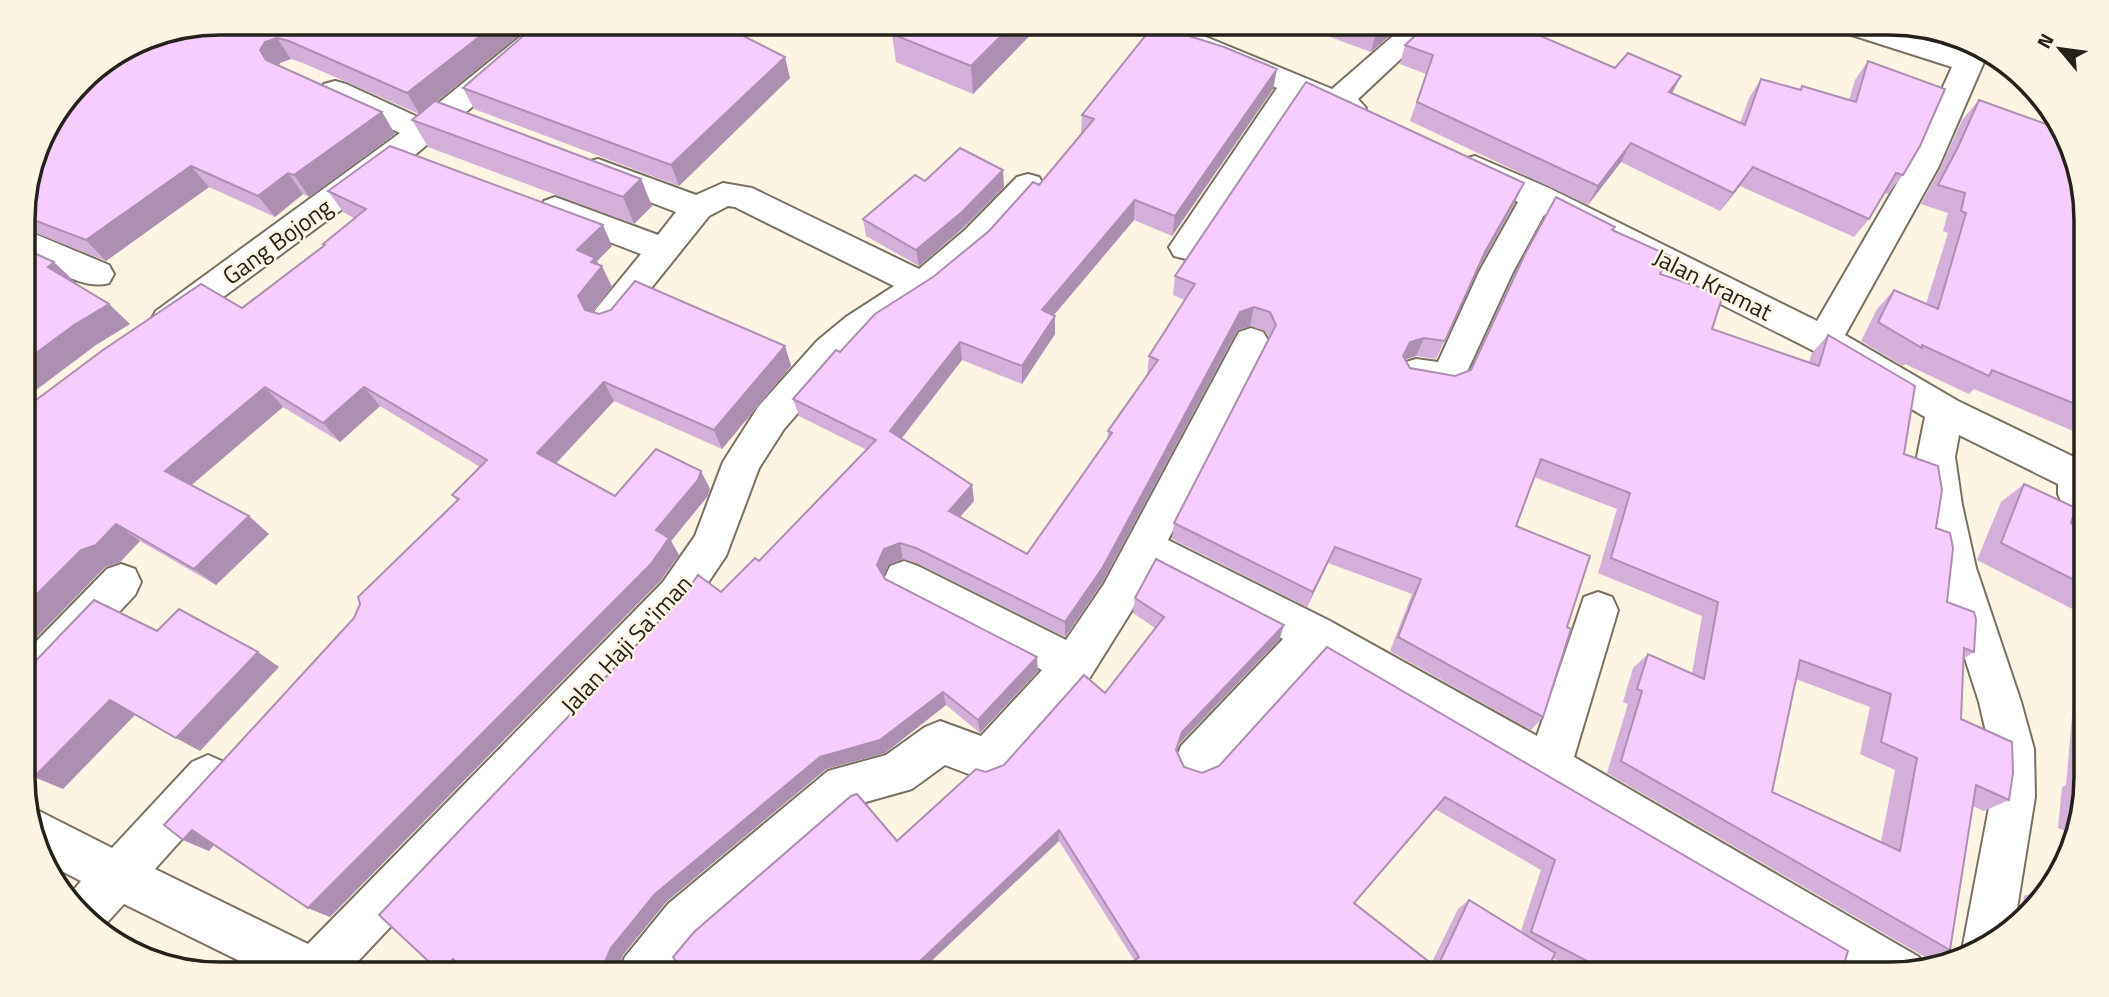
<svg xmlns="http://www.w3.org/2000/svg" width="2109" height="997" font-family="'Titillium Web',sans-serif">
  <rect width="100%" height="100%" fill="#fdf4e3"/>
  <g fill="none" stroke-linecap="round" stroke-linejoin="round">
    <g stroke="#787162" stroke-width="4">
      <g id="minor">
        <path d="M537 23H569L565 29 410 159 180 329 168 333 156 329 151 320 156 311 400 133 324 98 320 91 324 84 335 81 346 84 420 118Z"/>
        <path d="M1133 23H1172L1332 89 1408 23H1439L1358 99 1366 108 1362 115 1351 118 1301 98 1198 256 1186 259 1174 256 1169 247 1277 88 1137 29Z"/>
        <path d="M1829 23H1873L1960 50 1967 40 1987 55 1939 166 1845 335 1958 401 2072 456 2085 457V529L2071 524 2058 494V484L1959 435 1955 457 1962 505 1976 568 2021 702 2034 749 2035 797 2015 921 1999 941 1966 952 1963 945 1991 797 1990 749 1979 702 1936 568 1924 505 1917 457 1925 417 1812 350 1544 215 1513 272 1460 387C1441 393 1422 389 1403 383L1398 373 1403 363 1416 359 1438 362 1479 272 1518 202 1464 175 1459 167 1464 159 1475 156 1549 188 1817 321 1907 166 1952 67 1833 29Z"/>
        <path d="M598 159 696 195 723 183 752 188 919 269 965 230 1017 177 1028 174 1039 177 1044 185 989 248 934 294 870 335 843 361 784 429 759 468 726 556 691 608 346 974H266L124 904 103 927 66 899 81 881 50 865 29 814 37 810 112 848 192 762 208 755 224 762 230 777 224 792 155 869 308 944 663 582 695 536 723 462 758 407 817 341 846 317 894 286 735 207 728 206 709 216 620 327 608 331 596 327 591 318 596 309 641 254 544 217 539 209 544 201 555 197 566 201 658 235 676 212 587 178 582 170 587 162Z"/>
        <path d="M23 229 109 265 114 274 109 283C83 291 48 266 23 255Z"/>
        <path d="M1251 328 1263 332 1269 342 1168 540 1330 621 1537 736 1584 597 1598 592 1612 597 1618 610 1574 757 1919 957 1923 966 1901 974H1856L1624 835 1320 658 1213 776 1197 782 1181 776 1175 761 1181 746 1283 639 1152 571 1132 610 1089 679 1003 775 987 781 945 765 912 789 855 805 702 938 673 974H618L625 957 668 904 828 771 886 755 925 727 940 721 981 736 1042 670 890 592 884 579 890 566 904 561 918 566 1066 640 1104 584 1239 332Z"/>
        <path d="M121 564 135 569 141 582 135 595 39 697 24 703V654L107 569Z"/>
      </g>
    </g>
    <use href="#minor" fill="#fff" fill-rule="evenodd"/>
  </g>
  <g fill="#d4afda" fill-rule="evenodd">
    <path d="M534 23 437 101 641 179 652 206 634 224 428 147 412 120 419 114 303 63 291 59 280 63 279 65 382 112 395 134 309 197 303 194 275 217 209 187 106 261 23 228V207L145 38Z"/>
    <path d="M1042 23 973 94 896 62 892 34Z"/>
    <path d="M1292 23H1404L1371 52Z"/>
    <path d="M1429 23H1525L1523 28 1615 68 1681 76 1672 93 1740 123 1749 98 1761 79 1800 90 1802 86 1849 100 1855 80 1868 61 1903 175 1888 194 1884 193 1869 219 1854 237 1740 186 1720 211 1621 162 1588 205 1410 121 1426 74 1400 64 1405 45Z"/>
    <path d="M1880 23H1889L1965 39 1959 47Z"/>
    <path d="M737 33 790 78 679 186 474 109 463 88Z"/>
    <path d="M1277 69 1273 89 1172 236 1134 220 1054 315 1055 316V334L1022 384 962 360 902 438 972 485 974 501 960 517 1027 554 1107 440 1108 431 1148 375 1147 374 1149 356 1185 300 1173 295 1175 276 1515 202 1477 271 1436 359 1416 356 1405 360 1410 368 1455 376 1470 371 1615 227 1613 230 1660 274 1712 329 1809 362 1812 353 1828 335 1904 454 1936 528 1947 602 1974 652 1963 659 1961 719 2009 800 1984 811 1973 806 1950 950 1925 957 1607 773 1628 704 1623 702 1633 668 1648 654 1692 673 1702 616 1598 573 1617 509 1534 477 1516 526 1567 627 1543 717 1531 730 1390 651 1412 594 1328 563 1307 607 1172 539 1174 523 1269 338 1265 331 1250 326 1237 331 1102 583 1065 637 919 564 903 559 888 565 883 576 885 579 1038 671 980 733 946 705 885 753 826 769 666 902 623 955 616 973 617 974H469L466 971 463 974H445L721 592 759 561 867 450 799 416 793 399 840 352 989 231 1039 185 1081 135 1082 115ZM1796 679 1870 707 1860 754 1895 770 1881 842 1772 792Z"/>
    <path d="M1979 100 2085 195V436L1974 389 1969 394 1905 364 1903 366 1861 341 1877 309 1894 290 1926 304 1948 233 1943 231 1948 213 1921 204 1941 167 1962 120Z"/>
    <path d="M925 181 1004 187 963 228 919 266 866 236 863 219Z"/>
    <path d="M328 191 612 246 597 261 612 287 593 312 785 346 791 366 722 449 614 401 556 463 615 496 710 489 707 497 671 541 679 555 661 580 330 917 308 908 214 845 209 851 183 840 354 618 457 501 452 495 480 467 380 406 340 442 283 407 191 485 269 534 216 585 140 541 120 562 105 567 24 650 242 308 324 245 323 244 354 218 343 212Z"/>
    <path d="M2024 484 2071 523 2086 530V616L1977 560 2001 502Z"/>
    <path d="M1135 598 1284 625 1279 640 1179 744 1177 751 1184 767 1202 773 1219 766 1327 647 1841 974H1583L1553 958 1546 974H1125L1127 967 1134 960 1059 841 926 966 686 974 897 841 986 772 1004 765 1105 693 1155 628 1133 613ZM1435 809 1541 870 1521 931 1469 900 1458 909 1431 964 1354 903Z"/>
    <path d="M2086 665V777L2075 835 2058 828 2062 787 2066 785 2076 671Z"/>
    <path d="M2039 891 2022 913 2024 896Z"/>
  </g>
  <g fill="#ad8fb2">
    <path d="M497 23H534L420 115 407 93Z"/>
    <path d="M726 23H742L730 48 724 26Z"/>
    <path d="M1014 23H1042L973 94 971 66Z"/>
    <path d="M1388 23H1404L1371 52 1376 33Z"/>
    <path d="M277 38 291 59 280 63 274 72 260 50 265 42Z"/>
    <path d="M785 57 790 78 679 186 671 165Z"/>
    <path d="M1277 69 1273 89 1172 236 1175 216Z"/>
    <path d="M1681 76 1671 95 1669 92Z"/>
    <path d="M382 112 395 134 309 197 294 175Z"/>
    <path d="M1631 143 1621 162 1588 205 1598 186Z"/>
    <path d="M191 166 209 187 106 261 86 240Z"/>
    <path d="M1753 167 1740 186 1720 211 1733 193Z"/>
    <path d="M1003 170 1004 187 963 228 919 266 916 250Z"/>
    <path d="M288 173 303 194 275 217 258 196Z"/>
    <path d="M641 179 652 206 634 224 623 197Z"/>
    <path d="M1524 183 1515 202 1477 271 1436 359 1485 252Z"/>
    <path d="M1135 200 1134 220 1042 329V310Z"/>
    <path d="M603 225 612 246 597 261 600 269 602 266 612 287 589 316 578 296 577 250Z"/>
    <path d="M54 262 76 283 69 288 48 267Z"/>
    <path d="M109 304 130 324 96 345 24 399V362L74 325Z"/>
    <path d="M1254 307 1250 326 1237 331 1102 583 1065 637V622L1240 312Z"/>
    <path d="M1055 316V334L1022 384V366Z"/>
    <path d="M1424 338 1416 356 1402 360 1396 374 1410 342Z"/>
    <path d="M960 342 962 360 894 448 890 431Z"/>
    <path d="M785 346 791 366 722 449 714 430Z"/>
    <path d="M604 382 614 401 549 471 537 453Z"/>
    <path d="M265 387 283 407 187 489 165 471Z"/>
    <path d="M364 387 380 406 340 442 323 423Z"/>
    <path d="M701 471 710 489 707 497 671 541 679 555 661 580 330 917 308 908 656 530Z"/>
    <path d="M972 485 974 501 951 527 949 511Z"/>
    <path d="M249 516 269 534 216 585 194 569Z"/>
    <path d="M116 524 140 541 120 562 105 567 24 650V607L81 550Z"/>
    <path d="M900 543 903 559 888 565 882 580 877 565 884 549Z"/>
    <path d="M1335 547 1328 563 1307 607 1313 592Z"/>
    <path d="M1284 625 1279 640 1179 744 1173 762 1182 732Z"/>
    <path d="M258 652 279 667 200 751 176 738Z"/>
    <path d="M1037 657 1038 671 980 733 978 720Z"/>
    <path d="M943 692 946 705 885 753 826 769 666 902 623 955 616 973 617 974H602L603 966 611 948 655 894 820 757Z"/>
    <path d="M110 700 136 714 63 789 34 777Z"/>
    <path d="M192 830 217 841 209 851 183 840Z"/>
    <path d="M1059 830V841L925 967 921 960Z"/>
    <path d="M453 959 470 966 463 974H445L441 973Z"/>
  </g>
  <g fill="#f7ccfe" stroke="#ad8fb2" stroke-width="2" fill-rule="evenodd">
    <path d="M220 23H497L407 93 289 41 277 38 265 42 260 50 266 60 382 112 294 175 288 173 258 196 191 166 86 240 23 216V207L43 133 87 76 109 60 145 38Z"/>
    <path d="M538 23H726L724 26 785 57 671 165 463 88Z"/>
    <path d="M904 23H1014L971 66 892 34Z"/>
    <path d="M1349 23H1388L1376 33Z"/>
    <path d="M1429 23H1524L1520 27 1615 68 1628 53 1681 76 1669 92 1745 125 1761 79 1801 90 1802 86 1856 102 1868 61 1945 89 1920 146 1903 175 1896 173 1869 219 1753 167 1733 193 1631 143 1598 186 1417 102 1433 55 1405 45Z"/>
    <path d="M1154 25 1224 47 1277 69 1175 216 1135 200 1042 310 1055 316 1022 366 960 342 890 431 972 485 949 511 1027 554 1112 433 1108 431 1158 360 1149 356 1195 284 1175 276 1306 82 1524 183 1485 252 1445 341 1424 338 1410 342 1403 356 1410 368 1455 376 1471 370 1525 254 1556 197 1615 227 1612 230 1670 256 1660 274 1723 295 1712 329 1819 366 1828 335 1915 386 1904 454 1938 466 1942 490 1936 528 1950 533 1953 548 1947 602 1974 612 1976 619 1974 652 1964 648 1961 719 2012 742 2013 773 2009 800 1976 785 1950 950 1621 761 1642 691 1637 689 1648 654 1704 679 1718 602 1611 558 1630 493 1541 459 1516 526 1590 556 1567 627 1571 629 1543 717 1398 637 1421 579 1335 547 1313 592 1174 523 1276 325 1270 312 1254 307 1240 312 1103 567 1065 622 916 548 900 543 884 549 877 565 885 579 1037 657 978 720 943 692 880 740 820 757 655 894 611 948 603 966 606 970 602 974H469L453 959 441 973 379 915 684 595 698 575 721 592 755 558 759 561 876 440 793 399 836 350 840 352 875 314 933 277 989 231 1033 182 1039 185 1094 119 1082 115ZM1800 660 1891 694 1881 742 1917 758 1900 851 1772 792Z"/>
    <path d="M1979 100 2057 128 2085 195V408L1992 370 1989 376 1922 345V348L1878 322 1894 290 1938 309 1966 213 1961 211 1965 193 1938 185 1958 147Z"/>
    <path d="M435 101 641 179 623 197 412 120Z"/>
    <path d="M390 146 603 225 577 250 595 258 591 262 602 266 578 296 585 310 599 314 611 310 635 281 785 346 714 430 604 382 537 453 615 496 656 449 701 471 698 480 656 530 669 538 651 564 308 908 192 830 183 840 164 825 354 618 360 604 358 597 459 499 452 495 487 460 364 387 323 423 265 387 165 471 249 516 194 569 116 524 96 545 81 550 24 607V409L103 350 201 284 242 308 325 245 323 244 366 209 328 191Z"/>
    <path d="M960 148 1003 170 962 212 916 250 863 219 915 175 925 181Z"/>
    <path d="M23 248 54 262 48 267 109 304 74 325 24 362Z"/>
    <path d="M2024 484 2076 508 2071 523 2086 530V586L2001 543Z"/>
    <path d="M1156 559 1284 625 1182 732 1176 750 1184 767 1202 773 1219 766 1327 647 1848 951 1841 974H1612L1531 932 1555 860 1445 797 1354 903 1437 968 1469 900 1555 953 1546 974H1132L1127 967 1139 957 1059 830 921 960 932 974H686L673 957 694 932 851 796 857 794 897 841 976 769 986 772 1004 765 1084 675 1105 693 1164 617 1135 598Z"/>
    <path d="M94 600 157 631 179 609 258 652 176 738 110 700 34 777 24 770V673Z"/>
  </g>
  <g text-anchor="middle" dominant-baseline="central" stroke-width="5" stroke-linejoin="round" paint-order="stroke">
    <g font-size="24" fill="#25221c" stroke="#fdf4e3">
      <text transform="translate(277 241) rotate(-36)">Gang Bojong</text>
      <text transform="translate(1713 284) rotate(27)">Jalan Kramat</text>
      <text transform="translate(626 644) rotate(-47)">Jalan Haji Sa'iman</text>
    </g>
  </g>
  <path d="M0 0H2109V997H0ZM220 35H1889A185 185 0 0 1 2074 220V777A185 185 0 0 1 1889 962H220A185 185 0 0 1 35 777V220A185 185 0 0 1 220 35Z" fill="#fdf4e3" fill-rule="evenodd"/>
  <path fill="none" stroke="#25221c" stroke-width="3.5" d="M220 35H1889A185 185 0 0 1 2074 220V777A185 185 0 0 1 1889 962H220A185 185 0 0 1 35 777V220A185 185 0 0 1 220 35Z"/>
  <g transform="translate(2060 49) rotate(299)" stroke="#fdf4e3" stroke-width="5" paint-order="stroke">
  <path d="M0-5L12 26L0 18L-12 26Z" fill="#25221c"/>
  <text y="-10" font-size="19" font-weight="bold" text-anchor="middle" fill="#25221c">N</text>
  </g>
</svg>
